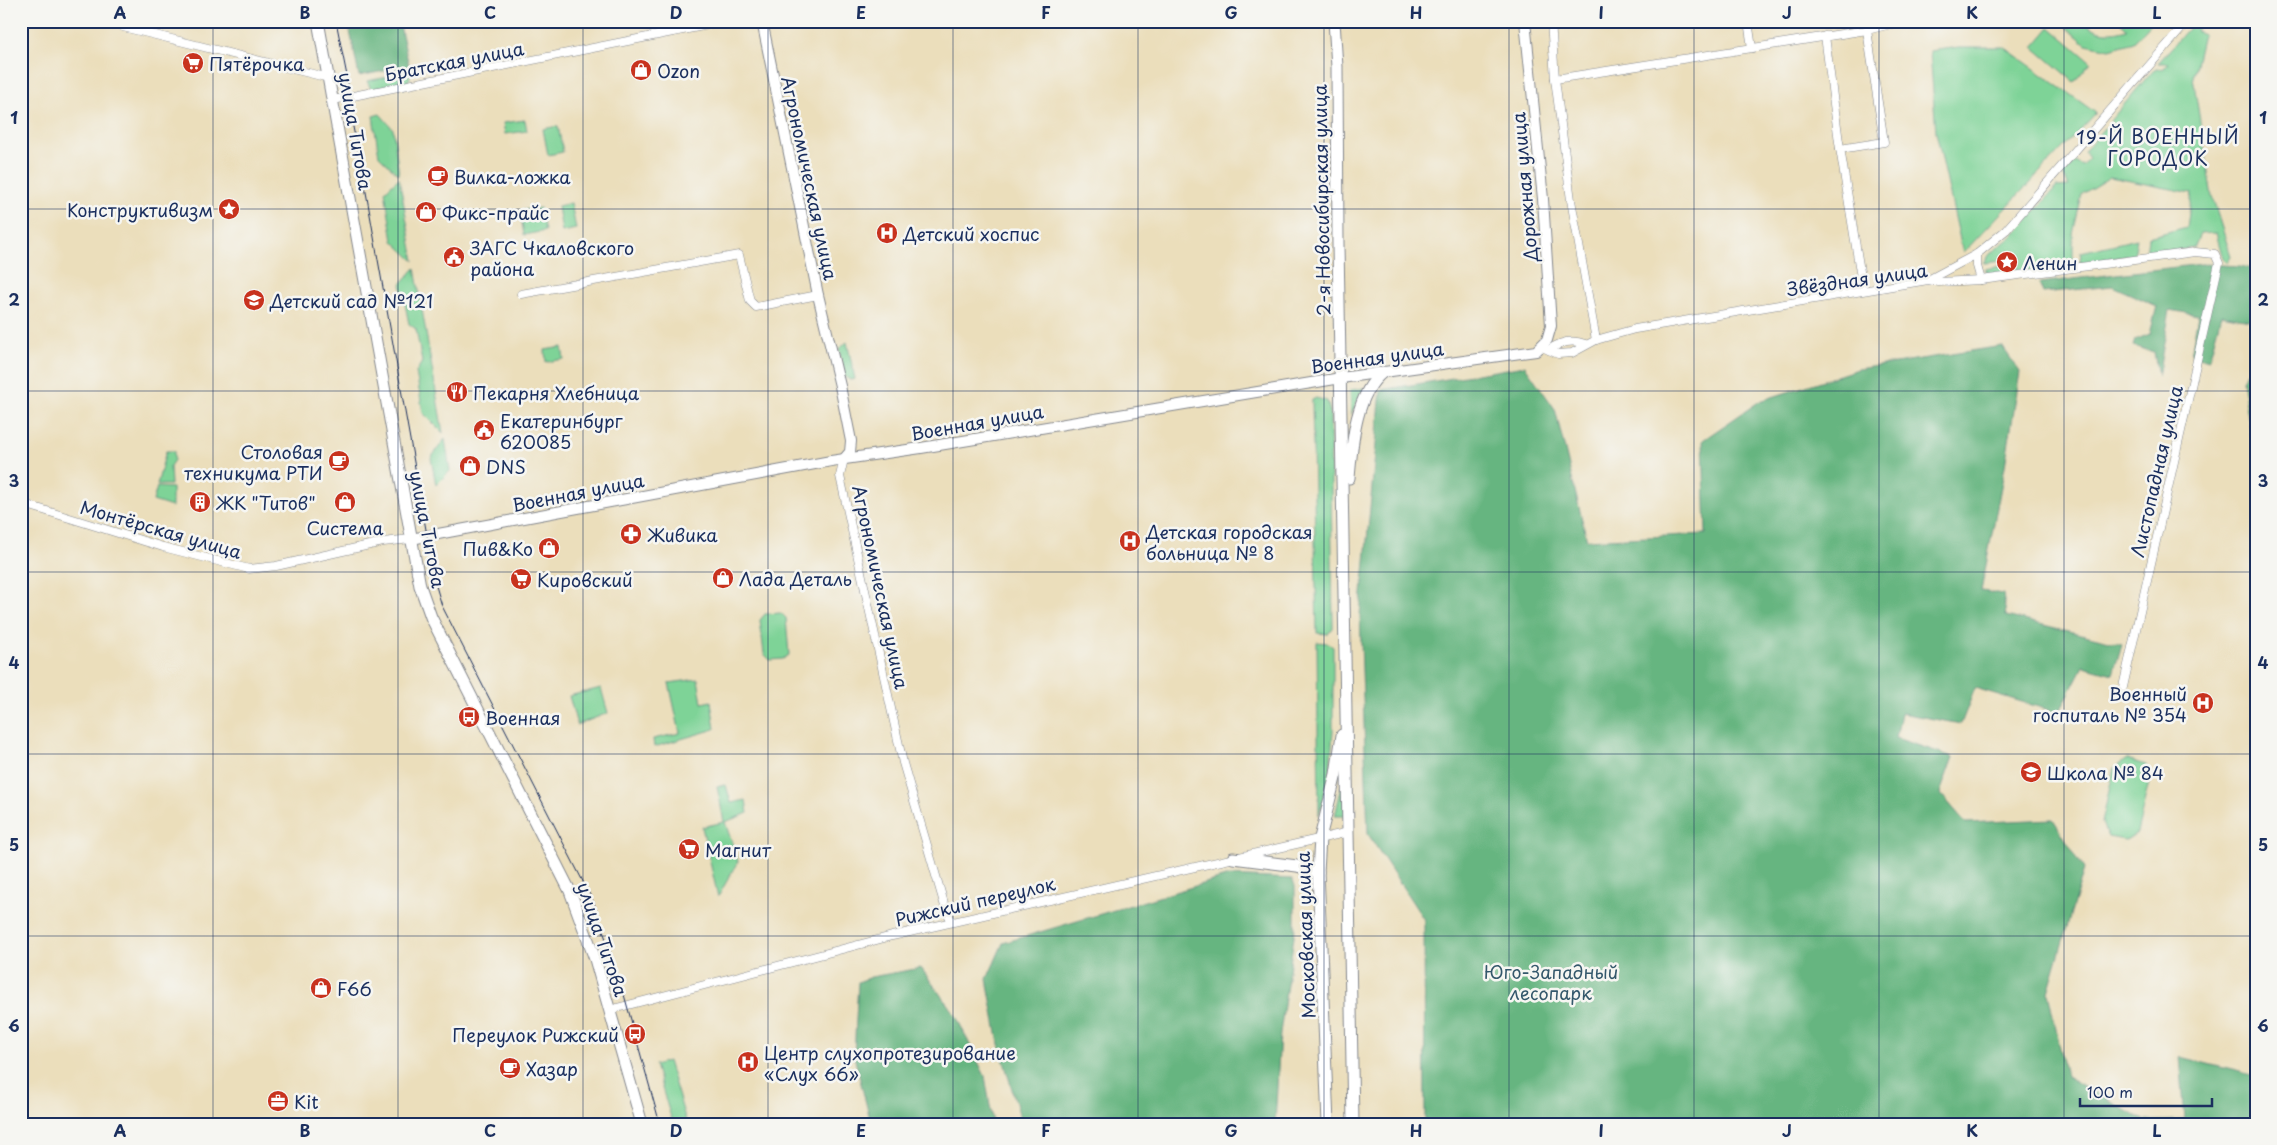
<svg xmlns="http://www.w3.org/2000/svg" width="2277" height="1145" font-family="'Playpen Sans',sans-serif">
  <rect width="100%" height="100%" fill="#f6f6f2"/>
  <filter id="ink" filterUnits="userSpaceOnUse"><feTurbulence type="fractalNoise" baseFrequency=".02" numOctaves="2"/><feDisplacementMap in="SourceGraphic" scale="10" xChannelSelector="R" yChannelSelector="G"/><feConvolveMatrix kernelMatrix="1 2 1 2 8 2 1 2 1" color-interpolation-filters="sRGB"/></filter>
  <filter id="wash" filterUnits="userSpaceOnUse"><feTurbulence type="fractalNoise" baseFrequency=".0096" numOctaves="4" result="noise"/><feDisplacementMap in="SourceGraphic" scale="20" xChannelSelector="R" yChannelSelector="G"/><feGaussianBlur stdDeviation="1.12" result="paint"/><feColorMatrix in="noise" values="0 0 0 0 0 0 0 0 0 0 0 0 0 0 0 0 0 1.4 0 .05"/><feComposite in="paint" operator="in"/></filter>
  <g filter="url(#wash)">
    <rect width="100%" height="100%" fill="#ebdebb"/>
    <g fill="#7ed397" stroke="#4c817a">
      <path d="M2064 21H2084C2097 34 2111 34 2127 29L2120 21H2153L2134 42 2110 49 2086 44 2065 26Z"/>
      <path d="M2195 21H2201L2196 31 2203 34 2193 77 2212 197 2231 256 2227 262 2223 259 2216 233 2200 234 2194 248 2146 254 2148 237 2187 227 2192 193 2110 177 2082 194 2073 234V264L1991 276 1985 269 2011 264 2010 260 1984 263 1990 254 2017 232 2057 187 2069 186 2063 175 2075 162 2082 166 2089 158 2084 152 2104 128 2109 131 2114 125 2110 121 2154 69H2163L2168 63H2158Z"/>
      <path d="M2050 27 2091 62 2074 82 2033 47Z"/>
      <path d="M1959 47H2004L2096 113 1963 253 1936 132 1930 51Z"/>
      <path d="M409 73 410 78 407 83 371 89 367 81Z"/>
      <path d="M380 114 393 129 399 175 379 156 373 116Z"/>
      <path d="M525 120 527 131 505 134 503 123Z"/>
      <path d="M558 126 563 152 548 155 543 129Z"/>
      <path d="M399 178 414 261 393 241 385 191Z"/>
      <path d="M571 203 576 229 562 232 558 206Z"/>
      <path d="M540 208 545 231 524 235 520 210Z"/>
      <path d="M2137 239 2134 255 2080 263 2081 252Z"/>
      <path d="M415 268 443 433 423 413 416 372 422 362 416 329 409 324 401 284Z"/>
      <path d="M847 342 855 379 850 380 844 376 839 349Z"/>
      <path d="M562 347 564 359 546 362 545 350Z"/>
      <path d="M1364 388 1351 415 1350 390Z"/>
      <path d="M1316 398 1327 401 1330 412 1333 628 1328 634 1317 633 1312 400Z"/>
      <path d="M445 439 450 471 436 485 431 458Z"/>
      <path d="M166 451H174V460L170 466 171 485H157Z"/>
      <path d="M157 487 172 488V507L153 501Z"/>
      <path d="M781 613 786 618 789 655 783 659 770 660 764 654 760 620 765 614Z"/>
      <path d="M1317 642 1328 643 1333 647V730L1330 776 1319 815Z"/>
      <path d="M698 679 702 703 711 701 715 729 654 747 653 739 680 733 669 683Z"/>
      <path d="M601 688 608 713 577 725 569 696Z"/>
      <path d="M2127 759 2146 765 2150 778 2137 833 2126 840 2108 837 2102 823 2114 768Z"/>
      <path d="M1346 767V816H1335Z"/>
      <path d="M726 785 731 803 746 800 748 813 725 822 738 861 718 897 702 827 724 822 717 786Z"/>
      <path d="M668 1061 687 1124H673L655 1065Z"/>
    </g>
    <g fill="#66b580" stroke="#40726f">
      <path d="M348 21H399L409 66 359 76Z"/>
      <path d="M2202 264 2240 266 2256 270V321L2221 315 2209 360 2191 355 2198 315 2170 310 2158 376 2154 352 2133 346 2135 340 2150 334 2157 306 2112 286 2043 293 2039 283Z"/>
      <path d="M2002 346 2020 372 2005 466 1981 591 2003 594 2006 616 2122 644 2113 674 2083 666 2059 713 1975 688 1961 724 1901 713 1896 738 1953 757 1940 793 1966 823 2053 819 2084 869 2048 992 2066 1076 2145 1121 2185 1120 2180 1057 2256 1076V1124H1425L1424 920 1368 834 1360 615 1381 390 1525 366 1555 409 1587 540 1706 534 1703 440 1760 401 1858 369Z"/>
      <path d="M2254 361H2256V442L2252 440 2242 380Z"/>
      <path d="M1229 876 1292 879 1295 886V929L1280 1033 1275 1124H1022L999 1044 987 979 1003 943Z"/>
      <path d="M921 968 956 1016 985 1076 993 1124H868L871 1123 854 1056 858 982 871 977Z"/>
    </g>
  </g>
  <g filter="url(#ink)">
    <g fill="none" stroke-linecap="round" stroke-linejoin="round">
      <g stroke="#83868c" stroke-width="9">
        <g id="street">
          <path d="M1551 21 1555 79 1571 200 1596 340"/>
          <path d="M1748 21 1752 48"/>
          <path d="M123 27 329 78"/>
          <path d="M1825 36 1839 142 1863 290"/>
          <path d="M1555 79 1867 30 1903 21"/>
          <path d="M333 100 728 21"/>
          <path d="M1840 149 1884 142 1867 30"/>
          <path d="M1977 254V266L1981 280"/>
          <path d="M1928 280 1977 254 2006 230 2188 21"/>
          <path d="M521 294 739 255 750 301 756 307 818 295"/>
          <path d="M1542 347 1558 354 1572 353 1596 340 1635 329 1928 280 1939 282 1981 280 2195 252 2215 254 2219 263 2123 687"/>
          <path d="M1549 350C1560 342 1572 339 1585 344"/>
          <path d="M844 459 840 476 903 763 946 910 952 922"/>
          <path d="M21 503 163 547 249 569 276 566 383 542 411 539"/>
          <path d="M609 1010 892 936 1349 832"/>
        </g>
      </g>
      <g stroke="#83868c" stroke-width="12">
        <g id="secondary">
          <path d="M762 21 818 295 840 386 851 441 850 452 844 459"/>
          <path d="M411 539 831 461 921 448 1341 378 1536 351 1547 340 1551 326 1543 199 1525 21"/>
        </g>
      </g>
      <g stroke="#83868c" stroke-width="13">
        <g id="primary">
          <path d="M318 21 420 586 431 617 570 891 595 959 642 1124"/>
          <path d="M1334 21 1337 67 1338 244 1353 1124"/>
          <path d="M1349 478C1352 445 1355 394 1383 372"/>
          <path d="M1233 858 1297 866 1318 872"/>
          <path d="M1328 1124 1318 872 1320 838 1336 774 1342 735"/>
        </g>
      </g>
      <use href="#street" stroke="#fff" stroke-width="8"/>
      <use href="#secondary" stroke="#fff" stroke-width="10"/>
      <use href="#primary" stroke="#fff" stroke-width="11"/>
      <path stroke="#1b2f5e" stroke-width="1" d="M336 21 348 81 347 97 366 192 436 586 442 606 594 903 623 991 660 1124"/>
    </g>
  </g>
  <path fill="none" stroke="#1b2f5e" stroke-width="1" stroke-opacity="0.55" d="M213 21V1124M398 21V1124M583 21V1124M768 21V1124M953 21V1124M1138 21V1124M1324 21V1124M1509 21V1124M1694 21V1124M1879 21V1124M2064 21V1124M21 209H2256M21 391H2256M21 572H2256M21 754H2256M21 936H2256"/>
  <defs>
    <g id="supermarket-disc" transform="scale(1.125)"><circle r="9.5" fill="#c8321e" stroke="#f6f6f2"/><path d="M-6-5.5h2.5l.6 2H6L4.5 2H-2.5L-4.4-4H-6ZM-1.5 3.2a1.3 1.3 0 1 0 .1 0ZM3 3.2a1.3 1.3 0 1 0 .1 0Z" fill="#fff"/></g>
    <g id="shop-disc" transform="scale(1.125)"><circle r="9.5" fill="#c8321e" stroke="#f6f6f2"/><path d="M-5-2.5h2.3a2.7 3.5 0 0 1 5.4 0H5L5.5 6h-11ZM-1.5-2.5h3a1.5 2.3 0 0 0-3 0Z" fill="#fff"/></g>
    <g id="cafe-disc" transform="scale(1.125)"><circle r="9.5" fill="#c8321e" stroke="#f6f6f2"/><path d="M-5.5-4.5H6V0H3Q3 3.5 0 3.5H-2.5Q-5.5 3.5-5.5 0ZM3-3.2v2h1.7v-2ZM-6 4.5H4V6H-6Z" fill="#fff"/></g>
    <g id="sight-disc" transform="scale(1.125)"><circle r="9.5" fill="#c8321e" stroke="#f6f6f2"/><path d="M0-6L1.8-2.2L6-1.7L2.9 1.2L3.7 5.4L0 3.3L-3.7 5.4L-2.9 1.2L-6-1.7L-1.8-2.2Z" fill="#fff"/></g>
    <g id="hospital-disc" transform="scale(1.125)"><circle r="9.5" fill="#c8321e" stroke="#f6f6f2"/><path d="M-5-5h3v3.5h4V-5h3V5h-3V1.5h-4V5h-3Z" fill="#fff"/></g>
    <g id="civic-disc" transform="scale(1.125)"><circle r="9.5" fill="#c8321e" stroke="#f6f6f2"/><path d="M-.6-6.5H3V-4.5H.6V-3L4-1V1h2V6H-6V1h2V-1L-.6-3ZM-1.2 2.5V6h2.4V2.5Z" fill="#fff"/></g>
    <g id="school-disc" transform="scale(1.125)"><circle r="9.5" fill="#c8321e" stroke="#f6f6f2"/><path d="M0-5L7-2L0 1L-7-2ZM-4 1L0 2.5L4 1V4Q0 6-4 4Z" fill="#fff"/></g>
    <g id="restaurant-disc" transform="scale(1.125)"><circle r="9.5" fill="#c8321e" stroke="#f6f6f2"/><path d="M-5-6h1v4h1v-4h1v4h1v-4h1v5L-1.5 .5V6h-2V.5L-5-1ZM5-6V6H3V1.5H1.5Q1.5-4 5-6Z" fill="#fff"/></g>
    <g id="building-disc" transform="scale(1.125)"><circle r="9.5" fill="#c8321e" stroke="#f6f6f2"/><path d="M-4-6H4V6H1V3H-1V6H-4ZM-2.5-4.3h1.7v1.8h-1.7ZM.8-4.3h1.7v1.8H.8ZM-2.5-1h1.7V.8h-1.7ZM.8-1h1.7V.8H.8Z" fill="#fff"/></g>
    <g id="pharmacy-disc" transform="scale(1.125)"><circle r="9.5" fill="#c8321e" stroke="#f6f6f2"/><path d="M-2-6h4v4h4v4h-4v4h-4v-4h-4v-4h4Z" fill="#fff"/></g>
    <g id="bus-disc" transform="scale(1.125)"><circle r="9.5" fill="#c8321e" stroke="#f6f6f2"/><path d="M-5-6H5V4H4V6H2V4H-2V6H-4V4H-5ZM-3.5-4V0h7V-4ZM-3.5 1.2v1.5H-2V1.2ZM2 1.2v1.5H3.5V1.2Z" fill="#fff"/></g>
    <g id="office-disc" transform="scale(1.125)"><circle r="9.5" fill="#c8321e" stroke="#f6f6f2"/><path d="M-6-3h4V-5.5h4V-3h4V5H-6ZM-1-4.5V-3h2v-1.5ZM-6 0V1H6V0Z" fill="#fff"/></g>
  </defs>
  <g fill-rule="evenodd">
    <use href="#supermarket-disc" x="193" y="63"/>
    <use href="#shop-disc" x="641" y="70"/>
    <use href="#cafe-disc" x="438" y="176"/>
    <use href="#sight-disc" x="229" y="209"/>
    <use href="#shop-disc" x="426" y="212"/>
    <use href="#hospital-disc" x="887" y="233"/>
    <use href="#civic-disc" x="454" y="257"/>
    <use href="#sight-disc" x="2007" y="262"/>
    <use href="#school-disc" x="254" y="300"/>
    <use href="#restaurant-disc" x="457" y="392"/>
    <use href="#civic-disc" x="484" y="430"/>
    <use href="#cafe-disc" x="339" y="461"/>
    <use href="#shop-disc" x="470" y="466"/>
    <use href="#building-disc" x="200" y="502"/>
    <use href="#shop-disc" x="345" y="502"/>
    <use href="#pharmacy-disc" x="631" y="534"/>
    <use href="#hospital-disc" x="1130" y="541"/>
    <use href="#shop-disc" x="549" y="548"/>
    <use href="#shop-disc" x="723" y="578"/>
    <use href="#supermarket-disc" x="521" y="579"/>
    <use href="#hospital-disc" x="2203" y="703"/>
    <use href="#bus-disc" x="469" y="717"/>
    <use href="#school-disc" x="2031" y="772"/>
    <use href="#supermarket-disc" x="689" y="849"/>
    <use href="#shop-disc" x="321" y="988"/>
    <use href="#bus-disc" x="635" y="1034"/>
    <use href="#hospital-disc" x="748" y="1062"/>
    <use href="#cafe-disc" x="510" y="1068"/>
    <use href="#office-disc" x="278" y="1101"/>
  </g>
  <g text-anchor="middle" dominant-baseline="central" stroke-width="5" stroke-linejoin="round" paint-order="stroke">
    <g font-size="18" fill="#1b2f5e" stroke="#f6f6f2">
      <text transform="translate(454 61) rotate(-11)">Братская улица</text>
      <text transform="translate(356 131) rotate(80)">улица Титова</text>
      <text transform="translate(810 178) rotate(78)">Агрономическая улица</text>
      <text transform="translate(1524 187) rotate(-95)">Дорожная улица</text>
      <text transform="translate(1321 200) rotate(-91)">2-я Новосибирская улица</text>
      <text transform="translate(1857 279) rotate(-8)">Звёздная улица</text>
      <text transform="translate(1377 357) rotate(-8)">Военная улица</text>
      <text transform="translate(977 422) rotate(-10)">Военная улица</text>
      <text transform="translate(2156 471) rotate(-77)">Листопадная улица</text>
      <text transform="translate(578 492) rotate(-11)">Военная улица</text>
      <text transform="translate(161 529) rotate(16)">Монтёрская улица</text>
      <text transform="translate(428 529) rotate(79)">улица Титова</text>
      <text transform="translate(881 587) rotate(78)">Агрономическая улица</text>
      <text transform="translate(975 901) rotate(-13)">Рижский переулок</text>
      <text transform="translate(1305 935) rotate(-92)">Московская улица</text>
      <text transform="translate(603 939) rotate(71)">улица Титова</text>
    </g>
    <g font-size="18" fill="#1b2f5e" stroke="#f6f6f2" text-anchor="start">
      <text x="209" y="63">Пятёрочка</text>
      <text x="657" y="70">Ozon</text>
      <text x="454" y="176">Вилка-ложка</text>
      <text x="213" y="209" text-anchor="end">Конструктивизм</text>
      <text x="442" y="212">Фикс-прайс</text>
      <text x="903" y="233">Детский хоспис</text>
      <text x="470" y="247">ЗАГС Чкаловского<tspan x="470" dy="21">района</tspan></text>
      <text x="2023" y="262">Ленин</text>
      <text x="270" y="300">Детский сад №121</text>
      <text x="473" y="392">Пекарня Хлебница</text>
      <text x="500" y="420">Екатеринбург<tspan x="500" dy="21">620085</tspan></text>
      <text x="323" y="451" text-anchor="end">Столовая<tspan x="323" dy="21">техникума РТИ</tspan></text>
      <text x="486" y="466">DNS</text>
      <text x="216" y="502">ЖК "Титов"</text>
      <text x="345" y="527" text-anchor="middle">Система</text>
      <text x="1146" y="531">Детская городская<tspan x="1146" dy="21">больница № 8</tspan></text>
      <text x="647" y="534">Живика</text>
      <text x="533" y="548" text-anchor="end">Пив&amp;Ко</text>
      <text x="739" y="578">Лада Деталь</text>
      <text x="537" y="579">Кировский</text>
      <text x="2187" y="693" text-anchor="end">Военный<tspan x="2187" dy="21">госпиталь № 354</tspan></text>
      <text x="485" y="717">Военная</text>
      <text x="2047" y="772">Школа № 84</text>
      <text x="705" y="849">Магнит</text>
      <text x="337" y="988">F66</text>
      <text x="619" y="1034" text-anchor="end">Переулок Рижский</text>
      <text x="764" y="1052">Центр слухопротезирование<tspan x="764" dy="21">«Слух 66»</tspan></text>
      <text x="526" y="1068">Хазар</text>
      <text x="294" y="1101">Kit</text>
    </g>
    <g font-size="18" fill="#34586c" stroke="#f6f6f2">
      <text x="1551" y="971">Юго-Западный<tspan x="1551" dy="21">лесопарк</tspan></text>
    </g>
    <g font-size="19" letter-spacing="1" fill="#1b2f5e" stroke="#f6f6f2">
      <text x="2158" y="136">19-Й ВОЕННЫЙ<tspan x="2158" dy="22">ГОРОДОК</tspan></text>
    </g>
  </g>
  <rect width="2277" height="1145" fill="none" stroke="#f6f6f2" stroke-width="55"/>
  <path d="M2080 1098v8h132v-8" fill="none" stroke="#1b2f5e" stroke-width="2.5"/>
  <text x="2087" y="1098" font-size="15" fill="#1b2f5e" stroke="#f6f6f2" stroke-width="4" paint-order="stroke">100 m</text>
  <rect x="28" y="28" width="2222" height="1090" fill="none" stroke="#1b2f5e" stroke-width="2"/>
  <g font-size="16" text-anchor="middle" font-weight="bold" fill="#1b2f5e">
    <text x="120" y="19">A</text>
    <text x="305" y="19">B</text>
    <text x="490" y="19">C</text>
    <text x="676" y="19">D</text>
    <text x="861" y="19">E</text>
    <text x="1046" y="19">F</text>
    <text x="1231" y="19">G</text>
    <text x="1416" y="19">H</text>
    <text x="1601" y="19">I</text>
    <text x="1787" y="19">J</text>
    <text x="1972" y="19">K</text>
    <text x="2157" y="19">L</text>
    <text x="14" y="124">1</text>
    <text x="2263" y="124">1</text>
    <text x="14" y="306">2</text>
    <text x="2263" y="306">2</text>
    <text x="14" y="487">3</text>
    <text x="2263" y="487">3</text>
    <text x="14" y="669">4</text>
    <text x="2263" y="669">4</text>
    <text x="14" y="851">5</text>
    <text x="2263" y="851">5</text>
    <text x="14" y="1032">6</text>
    <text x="2263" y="1032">6</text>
    <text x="120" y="1137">A</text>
    <text x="305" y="1137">B</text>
    <text x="490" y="1137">C</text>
    <text x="676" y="1137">D</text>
    <text x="861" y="1137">E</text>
    <text x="1046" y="1137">F</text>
    <text x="1231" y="1137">G</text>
    <text x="1416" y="1137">H</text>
    <text x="1601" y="1137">I</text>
    <text x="1787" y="1137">J</text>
    <text x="1972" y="1137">K</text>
    <text x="2157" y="1137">L</text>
  </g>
</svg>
